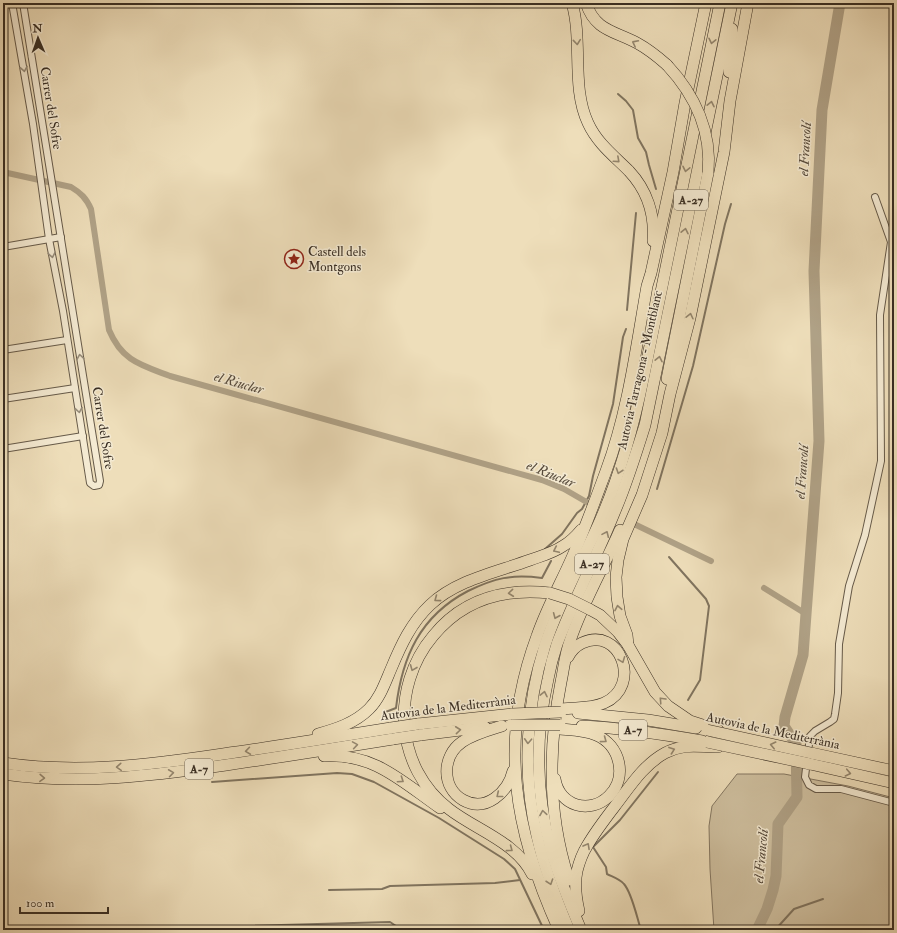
<svg xmlns="http://www.w3.org/2000/svg" width="897" height="933" font-family="'IM FELL Double Pica',serif">
  <rect width="100%" height="100%" fill="#eedeba"/>
  <filter id="stains"><feTurbulence type="fractalNoise" baseFrequency=".005" numOctaves="4"/><feColorMatrix values="0 0 0 0 .2 0 0 0 0 .09 0 0 0 0 .02 0 0 0 .5 -.17"/></filter>
  <radialGradient id="worn" r=".72"><stop offset=".6" stop-color="#630" stop-opacity="0"/><stop offset="1" stop-color="#630" stop-opacity=".3"/></radialGradient>
  <path fill="#cfc0a0" stroke="#847762" d="M737 774H784L848 786 894 798V930H714L710 869 709 826 712 806Z"/>
  <g fill="none" stroke-linecap="round" stroke-linejoin="round">
    <g stroke="#80745f" stroke-width="2">
      <path d="M618 94 626 101 633 110 638 138 646 152 649 165 656 189"/>
      <path d="M627 310 636 213"/>
      <path d="M657 489 693 366 725 224 731 204"/>
      <path d="M545 549 562 534 577 513 582 509 589 496 593 476 613 404 623 337 626 329"/>
      <path d="M669 557 706 599 709 606 700 680 688 700"/>
      <path d="M383 713 396 708C402 657 420 616 468 591 495 578 511 574 542 578L551 561"/>
      <path d="M212 782 337 773 352 774 374 782 439 818 504 859 515 869 544 930"/>
      <path d="M329 890 382 889 390 886 495 883 520 880"/>
      <path d="M247 930 249 926 390 922 396 926 399 930"/>
      <path d="M533 930 544 929"/>
      <path d="M641 930C637 918 632 893 624 884 620 879 613 877 607 874L606 867 593 847 620 820 658 772"/>
      <path d="M775 930 794 909 823 899"/>
    </g>
    <g stroke="#b0a287" stroke-width="6">
      <path d="M3 172 71 187C81 193 86 198 91 209L109 330C122 361 141 365 170 376L542 480 564 489 590 504"/>
      <path d="M632 523 711 561"/>
      <path d="M764 588 806 614"/>
    </g>
    <path stroke="#b0a287" stroke-width="11" d="M757 930 767 909 773 890 776 876 778 824 797 797 796 744 784 726 785 717 803 655 806 614 819 441 814 271 822 110 840 3"/>
    <g stroke="#665a49" stroke-width="8">
      <g id="street">
        <path d="M12 3 33 124 49 239 63 311 90 483 94 486 99 485 100 481 23 3"/>
        <path d="M875 197 891 242 880 315 881 461 865 535 849 586 839 644 838 693 835 714 834 719 830 722 815 731 810 736 805 777 809 785 816 789H841L894 803"/>
        <path d="M3 247 61 237"/>
        <path d="M3 350 67 340"/>
        <path d="M3 399 75 388"/>
        <path d="M3 449 83 436"/>
      </g>
    </g>
    <g stroke="#392e23" stroke-width="12">
      <g id="highway">
        <path d="M572 3C583 41 571 87 588 123 597 143 614 156 629 171 647 190 655 215 653 241"/>
        <path d="M586 3C595 31 615 31 637 43 648 49 658 57 667 65"/>
        <path d="M729 72 732 29"/>
        <path d="M667 379 708 173"/>
        <path d="M589 609 600 615 618 632 628 645 655 692 668 706 690 721 718 730"/>
        <path d="M628 645 627 635 620 616 617 597 616 577 618 560 623 539 642 495 662 433 670 394 690 318 724 152 730 101 748 3"/>
        <path d="M562 709C576 707 590 709 604 703 643 686 620 625 582 643 576 646 571 651 568 657"/>
        <path d="M578 713 648 720 696 728"/>
        <path d="M418 724 512 714"/>
        <path d="M502 726C489 730 474 734 462 742 442 756 441 787 463 800 486 813 508 792 513 771"/>
        <path d="M582 726C623 728 662 734 702 741"/>
        <path d="M318 734C336 729 355 723 369 709 380 698 385 683 391 669 401 645 411 623 430 605 456 580 497 572 530 560 541 556 553 553 563 546 570 542 576 536 581 530"/>
        <path d="M420 735 485 727"/>
        <path d="M811 753 894 771"/>
        <path d="M324 756C374 753 401 781 440 808"/>
        <path d="M3 763C77 774 150 765 223 754 279 746 335 737 391 728"/>
        <path d="M810 764 894 783"/>
        <path d="M3 774C80 785 149 776 226 765 281 757 337 748 393 739"/>
        <path d="M555 779C559 806 590 815 609 796 628 777 620 745 596 735 585 730 572 730 560 729"/>
        <path d="M532 874C516 842 476 830 449 809 395 768 390 687 433 636 463 599 504 588 550 593"/>
        <path d="M569 880C548 816 548 748 561 682 564 668 565 654 570 641 583 602 604 567 620 530"/>
        <path d="M579 911C576 898 574 885 577 871 579 863 582 854 587 846 595 832 605 819 615 806 629 788 643 765 665 753 684 743 697 747 718 747"/>
        <path d="M559 930C514 831 498 741 537 636 547 607 562 581 574 553 586 526 596 498 606 471 628 412 636 348 647 286L651 273 673 172 685 103 706 3"/>
        <path d="M569 930C556 899 544 868 537 836 522 773 526 706 545 645 559 602 582 562 600 521 620 475 633 428 643 380L720 3"/>
        <path d="M581 930C570 904 559 878 551 850 536 795 535 736 548 679 550 668 553 656 557 644 574 599 597 556 615 511 627 483 636 454 645 425L732 3"/>
      </g>
    </g>
    <use href="#street" stroke="#f4ead2" stroke-width="6"/>
    <use href="#highway" stroke="#eedeba" stroke-width="11"/>
    <g stroke="#392e23" stroke-width="12" stroke-linecap="butt">
      <g id="highway-bridge">
        <path d="M667 65C695 95 712 132 708 173"/>
        <path d="M550 593 569 599 589 609"/>
        <path d="M512 714 561 712"/>
        <path d="M511 725H560"/>
        <path d="M391 728 418 724"/>
        <path d="M707 730 811 753"/>
        <path d="M393 739 420 735"/>
        <path d="M707 742 810 764"/>
      </g>
    </g>
    <use href="#highway-bridge" stroke="#eedeba" stroke-width="11"/>
  </g>
  <defs><path id="oneway-chevron" d="M-2-3.5L2.5 0L-2 3.5" fill="none" stroke-width="1.6" stroke-linecap="round" stroke-linejoin="round"/></defs>
  <g stroke="#94866e">
    <use href="#oneway-chevron" transform="translate(712 41) rotate(102)"/>
    <use href="#oneway-chevron" transform="translate(577 42) rotate(84)"/>
    <use href="#oneway-chevron" transform="translate(635 43) rotate(-153)"/>
    <use href="#oneway-chevron" transform="translate(711 104) rotate(-78)"/>
    <use href="#oneway-chevron" transform="translate(617 160) rotate(42)"/>
    <use href="#oneway-chevron" transform="translate(686 169) rotate(102)"/>
    <use href="#oneway-chevron" transform="translate(685 231) rotate(-78)"/>
    <use href="#oneway-chevron" transform="translate(690 316) rotate(-77)"/>
    <use href="#oneway-chevron" transform="translate(659 359) rotate(-78)"/>
    <use href="#oneway-chevron" transform="translate(619 471) rotate(109)"/>
    <use href="#oneway-chevron" transform="translate(606 534) rotate(-66)"/>
    <use href="#oneway-chevron" transform="translate(556 550) rotate(155)"/>
    <use href="#oneway-chevron" transform="translate(511 593) rotate(174)"/>
    <use href="#oneway-chevron" transform="translate(437 599) rotate(143)"/>
    <use href="#oneway-chevron" transform="translate(618 608) rotate(-101)"/>
    <use href="#oneway-chevron" transform="translate(556 616) rotate(113)"/>
    <use href="#oneway-chevron" transform="translate(622 660) rotate(69)"/>
    <use href="#oneway-chevron" transform="translate(413 668) rotate(112)"/>
    <use href="#oneway-chevron" transform="translate(544 694) rotate(-78)"/>
    <use href="#oneway-chevron" transform="translate(662 700) rotate(-133)"/>
    <use href="#oneway-chevron" transform="translate(458 730) rotate(-6)"/>
    <use href="#oneway-chevron" transform="translate(604 740) rotate(37)"/>
    <use href="#oneway-chevron" transform="translate(528 741) rotate(93)"/>
    <use href="#oneway-chevron" transform="translate(355 745) rotate(-9)"/>
    <use href="#oneway-chevron" transform="translate(773 745) rotate(-167)"/>
    <use href="#oneway-chevron" transform="translate(672 750) rotate(-20)"/>
    <use href="#oneway-chevron" transform="translate(248 751) rotate(172)"/>
    <use href="#oneway-chevron" transform="translate(119 767) rotate(176)"/>
    <use href="#oneway-chevron" transform="translate(171 773) rotate(-8)"/>
    <use href="#oneway-chevron" transform="translate(848 773) rotate(12)"/>
    <use href="#oneway-chevron" transform="translate(42 778) rotate(2)"/>
    <use href="#oneway-chevron" transform="translate(401 780) rotate(34)"/>
    <use href="#oneway-chevron" transform="translate(499 795) rotate(141)"/>
    <use href="#oneway-chevron" transform="translate(543 813) rotate(-99)"/>
    <use href="#oneway-chevron" transform="translate(587 846) rotate(-61)"/>
    <use href="#oneway-chevron" transform="translate(510 849) rotate(37)"/>
    <use href="#oneway-chevron" transform="translate(550 882) rotate(71)"/>
  </g>
  <g stroke="#968c7a">
    <use href="#oneway-chevron" transform="translate(24 69) rotate(80)"/>
    <use href="#oneway-chevron" transform="translate(52 255) rotate(79)"/>
    <use href="#oneway-chevron" transform="translate(80 357) rotate(-99)"/>
    <use href="#oneway-chevron" transform="translate(79 410) rotate(81)"/>
  </g>
  <defs>
    <g id="sight-ring" transform="scale(1)"><circle r="9.5" fill="#f4ead2" stroke="#8f2418" stroke-width="1.5"/><path d="M0-6L1.8-2.2L6-1.7L2.9 1.2L3.7 5.4L0 3.3L-3.7 5.4L-2.9 1.2L-6-1.7L-1.8-2.2Z" fill="#8f2418"/></g>
  </defs>
  <g fill-rule="evenodd">
    <use href="#sight-ring" x="294" y="259"/>
  </g>
  <g text-anchor="middle" dominant-baseline="central" stroke-width="3" stroke-linejoin="round" paint-order="stroke">
    <g fill="#f4ead2" stroke="#716658" stroke-width="1">
      <rect x="674" y="190" width="34" height="20" rx="3"/>
      <rect x="575" y="554" width="34" height="20" rx="3"/>
      <rect x="619" y="720" width="28" height="20" rx="3"/>
      <rect x="185" y="759" width="28" height="20" rx="3"/>
    </g>
    <g font-size="12" font-weight="bold" fill="#392e23">
      <text x="691" y="200">A-27</text>
      <text x="592" y="564">A-27</text>
      <text x="633" y="730">A-7</text>
      <text x="199" y="769">A-7</text>
    </g>
    <g font-size="13" fill="#392e23" stroke="#f4ead2">
      <text transform="translate(51 108) rotate(81)">Carrer del Sofre</text>
      <text transform="translate(640 370) rotate(-77)">Autovia Tarragona - Montblanc</text>
      <text transform="translate(103 428) rotate(81)">Carrer del Sofre</text>
      <text transform="translate(448 708) rotate(-7)">Autovia de la Mediterrània</text>
      <text transform="translate(773 731) rotate(12)">Autovia de la Mediterrània</text>
    </g>
    <g font-size="13" fill="#392e23" stroke="#f4ead2" text-anchor="start">
      <text x="308" y="252">Castell dels<tspan x="308" dy="15">Montgons</tspan></text>
    </g>
    <g font-size="14" font-style="italic" fill="#574b3c" stroke="#f4ead2">
      <text transform="translate(805 149) rotate(-87)">el Francolí</text>
      <text transform="translate(239 383) rotate(16)">el Riuclar</text>
      <text transform="translate(802 472) rotate(-86)">el Francolí</text>
      <text transform="translate(551 474) rotate(22)">el Riuclar</text>
      <text transform="translate(761 856) rotate(-85)">el Francolí</text>
    </g>
  </g>
  <rect width="897" height="933" fill="none" stroke="#eedeba" stroke-width="16"/>
  <rect x="4" y="4" width="889" height="925" fill="none" stroke="#392e23" stroke-width="2"/>
  <rect x="8" y="8" width="881" height="917" fill="none" stroke="#392e23"/>
  <g transform="translate(38 38) rotate(358)" stroke="#f4ead2" stroke-width="3" paint-order="stroke">
  <path d="M0-3L7 15L0 10L-7 15Z" fill="#392e23"/>
  <text y="-6" font-size="11" font-weight="bold" text-anchor="middle" fill="#392e23">N</text>
  </g>
  <path d="M20 907v6h88v-6" fill="none" stroke="#392e23" stroke-width="2"/>
  <text x="26" y="907" font-size="12" fill="#392e23" stroke="#f4ead2" stroke-width="3" paint-order="stroke">100 m</text>
  <rect width="100%" height="100%" filter="url(#stains)"/>
  <rect width="100%" height="100%" fill="url(#worn)"/>
</svg>
